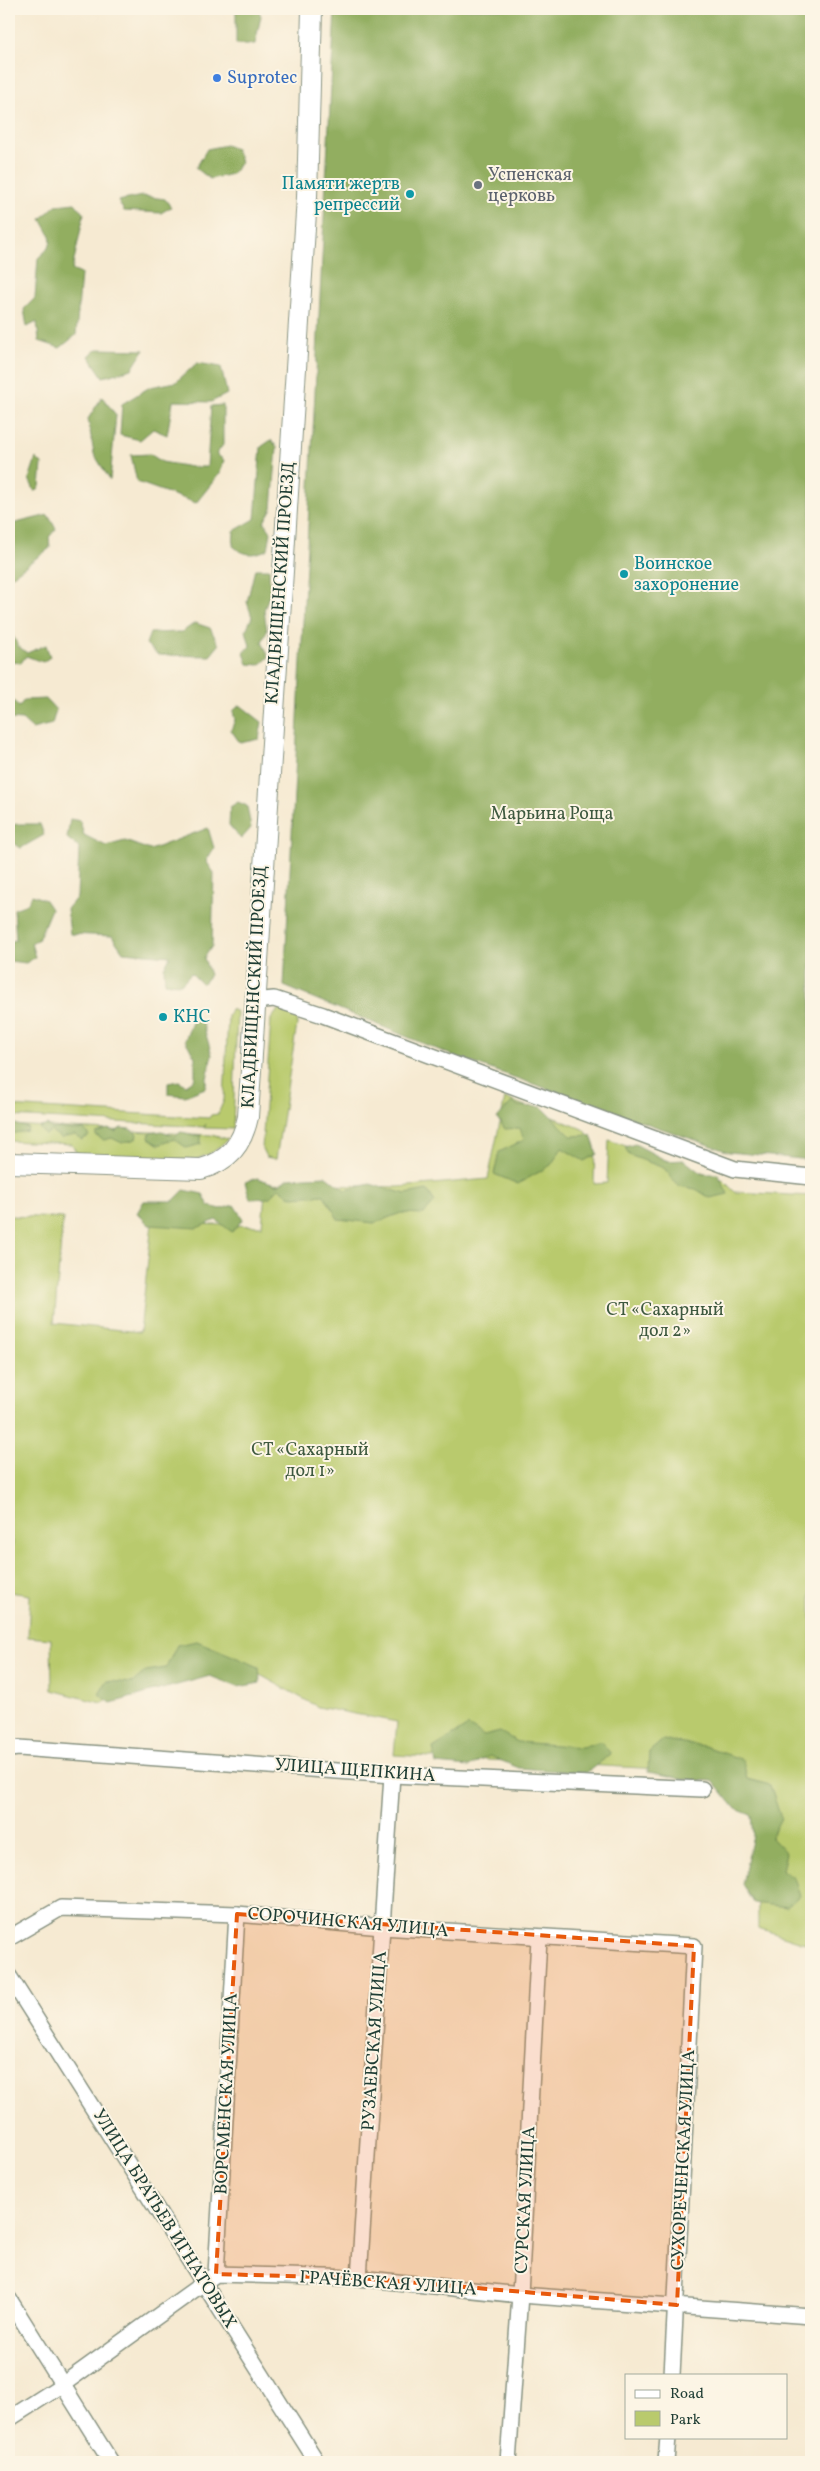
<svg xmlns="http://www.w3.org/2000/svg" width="820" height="2471" font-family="Vollkorn,serif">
  <rect width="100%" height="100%" fill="#fcf5e5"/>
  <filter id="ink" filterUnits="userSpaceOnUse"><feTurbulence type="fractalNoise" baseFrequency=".02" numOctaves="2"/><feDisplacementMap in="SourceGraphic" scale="10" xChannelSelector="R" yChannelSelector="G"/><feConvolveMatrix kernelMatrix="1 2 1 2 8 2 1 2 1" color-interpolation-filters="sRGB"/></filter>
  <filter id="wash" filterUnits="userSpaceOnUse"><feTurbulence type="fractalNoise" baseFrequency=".0096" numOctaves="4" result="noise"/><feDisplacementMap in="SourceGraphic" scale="20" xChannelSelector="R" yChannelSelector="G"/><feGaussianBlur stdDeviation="1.12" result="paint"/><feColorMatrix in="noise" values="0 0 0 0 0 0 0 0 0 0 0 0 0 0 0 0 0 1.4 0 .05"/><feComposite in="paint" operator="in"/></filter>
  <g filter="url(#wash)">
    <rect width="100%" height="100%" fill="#f6ead2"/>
    <g fill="#b9ca6d" stroke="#6c8450">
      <path d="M231 1009 237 1012 233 1129 204 1128 206 1124 204 1127 9 1116V1106L209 1118 211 1115 218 1114 224 1100 228 1016Z"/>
      <path d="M279 1009 288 1010 298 1018 276 1159 266 1157 262 1149 271 1019Z"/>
      <path d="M505 1098 585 1130 595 1146 594 1184 607 1183 609 1140 723 1180 735 1192 811 1196V1945L758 1928 757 1802 717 1772 394 1755 397 1722 318 1707 226 1656 101 1703 52 1690 51 1639 28 1637 30 1595 9 1592 13 1541 9 1532V1216L63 1218 54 1323 140 1332 152 1223 262 1226 266 1183 398 1187 488 1179Z"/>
      <path d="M9 1125 211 1135 228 1139 213 1152 195 1160 79 1158 72 1144 9 1141Z"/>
    </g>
    <g fill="#92ae60" stroke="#58764a">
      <path d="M236 9H258L261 16 255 44H236Z"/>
      <path d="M335 9H811V1160L729 1152 456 1057 284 986Z"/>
      <path d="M226 145 236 149 241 162 232 174 210 179 196 168 207 149Z"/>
      <path d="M142 196 165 199 171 207 161 213 124 211 118 201Z"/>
      <path d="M75 203 84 214 72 270 81 274 76 335 60 348 39 341 37 322 27 327 24 309 35 298 38 258C57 242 52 239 41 219L56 205Z"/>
      <path d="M97 349 144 350 132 369 103 377 89 356Z"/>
      <path d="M197 363 221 367 227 394 211 402 173 401 167 435 153 429 140 440 120 435 122 404 150 387 176 382Z"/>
      <path d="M102 397 116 415 110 480 94 454 88 419Z"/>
      <path d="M223 405V445L216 454 224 460 220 473 196 503 137 482 131 455 150 454 162 462 191 467H207L211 406Z"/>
      <path d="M271 440 277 447 272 508 264 522 271 532 268 549C254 556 245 556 233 546L234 531 255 519 261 447Z"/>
      <path d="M36 458 42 464 40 487 35 492 29 479Z"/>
      <path d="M48 515 56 529 49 537 50 548 9 578V521L12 524Z"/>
      <path d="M255 569H269L270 593 264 610 267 631 262 642 269 657 260 665 248 664 244 653 250 646 246 630 252 617 247 602Z"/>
      <path d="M195 623 210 628 219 645 210 656 158 655 146 644 150 633 182 632Z"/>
      <path d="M9 636H13L18 646 27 653 46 645 50 657 43 662 26 656 21 663 12 662 9 657Z"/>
      <path d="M9 696 19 707 24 700 46 699 56 710 52 724 32 729 22 720 9 719Z"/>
      <path d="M240 705 262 722 259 739 240 743 231 730 235 720 233 711Z"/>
      <path d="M238 802 247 806 251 828 241 839 229 825 230 807Z"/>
      <path d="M70 819 80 821 84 835 106 846 125 841 150 850 208 828 214 848 206 861 214 873 212 946 204 958 210 975 202 984 191 973 181 984 165 983 164 968 170 956 123 952 112 936 70 934 67 909 77 897 79 848 67 838Z"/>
      <path d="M17 824H40L44 835 21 848 9 841V826Z"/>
      <path d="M32 895 45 900 51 909 38 940 31 943 35 957 26 963 9 961V942L16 940 14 909 27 904Z"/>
      <path d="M193 1020 202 1021 212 1055 205 1088 185 1096 168 1094V1083L179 1081 186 1085 195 1079V1057L185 1040Z"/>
      <path d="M512 1102 518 1106 542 1107 571 1136 591 1135 597 1154 584 1161 562 1148 551 1165 518 1184 494 1174 499 1152 524 1140 520 1128 505 1129 497 1118Z"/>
      <path d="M9 1122 28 1128 27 1131 9 1134Z"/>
      <path d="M47 1125 52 1129C64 1127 72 1132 84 1129L89 1136 82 1140 75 1135 61 1138 51 1131 45 1135 39 1128Z"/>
      <path d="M121 1128 130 1129 137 1134 136 1139 122 1143 112 1138 104 1140 96 1136V1133L108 1129 115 1132Z"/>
      <path d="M162 1131 175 1136 181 1132 201 1136V1144L187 1148 174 1139 159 1145 149 1138 150 1133Z"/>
      <path d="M635 1144 667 1161 684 1160 702 1174H718L728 1194 710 1198 696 1189 678 1186 664 1168 629 1155 625 1147Z"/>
      <path d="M326 1176 345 1190 370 1184 406 1194 427 1190 435 1202 424 1214 401 1213 374 1223 338 1219 324 1195 291 1197 279 1188 269 1198 250 1199 245 1182 257 1178 278 1185 289 1178Z"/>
      <path d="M184 1190 203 1194 209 1206 221 1209 234 1205 243 1219 232 1232 216 1220 197 1228 149 1225 137 1213 144 1201H173Z"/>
      <path d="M197 1641 259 1667 260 1683 238 1687 210 1676 111 1703 99 1694 107 1681 132 1683 146 1671 166 1668 177 1645Z"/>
      <path d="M468 1726 484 1736 500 1732 518 1742 582 1747 601 1741 611 1754 586 1773 519 1768 490 1756 469 1767 436 1764 433 1748Z"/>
      <path d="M663 1740 704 1746 743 1760 747 1779 770 1785 781 1818 771 1837 786 1853 782 1870 794 1878 800 1895 787 1907 753 1903 742 1884 753 1836 751 1815 736 1809 713 1781 691 1780 648 1772 649 1752Z"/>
    </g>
  </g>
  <g filter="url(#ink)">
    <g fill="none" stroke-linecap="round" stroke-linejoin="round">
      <g stroke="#8a9483" stroke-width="18">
        <g id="street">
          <path d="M254 1001 274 999 323 1015 735 1169 811 1177"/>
          <path d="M9 1749 19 1748 392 1775 702 1789"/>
          <path d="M9 1938 61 1908 237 1914 382 1927 694 1946 672 2375"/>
          <path d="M9 1976 317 2462"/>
          <path d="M216 2274 237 1914"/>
          <path d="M359 2278 392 1775"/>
          <path d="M9 2299 111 2462"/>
          <path d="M9 2419 62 2385 216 2274 359 2278 520 2295 811 2316"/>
          <path d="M508 2462 520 2295 539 1938"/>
          <path d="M666 2462 668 2437"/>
        </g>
      </g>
      <g stroke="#8a9483" stroke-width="22">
        <path id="secondary" d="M9 1163 201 1169C229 1161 242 1145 248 1117L307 197 312 9"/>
      </g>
      <use href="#street" stroke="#fff" stroke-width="15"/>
      <use href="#secondary" stroke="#fff" stroke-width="20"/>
    </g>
  </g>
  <path fill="#e8590c" fill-opacity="0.2" stroke="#e8590c" stroke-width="4" stroke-dasharray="10 6" stroke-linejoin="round" d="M237 1914 694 1946 677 2305 359 2278 216 2274Z"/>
  <circle fill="#3f7fe0" stroke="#fcf5e5" stroke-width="2" cx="217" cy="78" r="5"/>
  <circle fill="#6b7280" stroke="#fcf5e5" stroke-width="2" cx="478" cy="185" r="5"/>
  <g fill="#0f9aa8" stroke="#fcf5e5" stroke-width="2">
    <circle cx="410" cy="194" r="5"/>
    <circle cx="624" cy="574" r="5"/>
    <circle cx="163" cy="1017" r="5"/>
  </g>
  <g text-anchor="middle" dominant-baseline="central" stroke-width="4" stroke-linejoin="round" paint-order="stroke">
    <g font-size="18" fill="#366cbe" stroke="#fcf5e5" text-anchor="start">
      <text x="227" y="78">Suprotec</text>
    </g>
    <g font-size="18" fill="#5b616d" stroke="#fcf5e5" text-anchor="start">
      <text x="488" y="175">Успенская<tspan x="488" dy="21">церковь</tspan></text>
    </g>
    <g font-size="18" fill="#0d838f" stroke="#fcf5e5" text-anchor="start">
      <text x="400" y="184" text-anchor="end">Памяти жертв<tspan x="400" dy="21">репрессий</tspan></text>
      <text x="634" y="564">Воинское<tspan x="634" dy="21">захоронение</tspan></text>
      <text x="173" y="1017">КНС</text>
    </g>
    <g font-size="18" fill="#1f3d34" stroke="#fcf5e5">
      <text transform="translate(281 583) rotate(-86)">КЛАДБИЩЕНСКИЙ ПРОЕЗД</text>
      <text transform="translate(255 987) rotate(-87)">КЛАДБИЩЕНСКИЙ ПРОЕЗД</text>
      <text transform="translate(355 1771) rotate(4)">УЛИЦА ЩЕПКИНА</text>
      <text transform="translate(348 1923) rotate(5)">СОРОЧИНСКАЯ УЛИЦА</text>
      <text transform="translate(375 2041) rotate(-86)">РУЗАЕВСКАЯ УЛИЦА</text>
      <text transform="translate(227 2094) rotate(-87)">ВОРСМЕНСКАЯ УЛИЦА</text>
      <text transform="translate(684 2160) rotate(-87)">СУХОРЕЧЕНСКАЯ УЛИЦА</text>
      <text transform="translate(526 2200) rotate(-87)">СУРСКАЯ УЛИЦА</text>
      <text transform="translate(164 2219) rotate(58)">УЛИЦА БРАТЬЕВ ИГНАТОВЫХ</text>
      <text transform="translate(388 2284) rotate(4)">ГРАЧЁВСКАЯ УЛИЦА</text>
    </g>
    <g font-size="18" fill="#3e593f" stroke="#fcf5e5">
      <text x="552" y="814">Марьина Роща</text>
      <text x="665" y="1310">СТ «Сахарный<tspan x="665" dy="21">дол 2»</tspan></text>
      <text x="310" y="1450">СТ «Сахарный<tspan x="310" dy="21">дол 1»</tspan></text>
    </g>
  </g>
  <rect width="820" height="2471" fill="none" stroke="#fcf5e5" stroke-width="30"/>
  <rect x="625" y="2374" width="162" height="65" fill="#fcf5e5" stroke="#a4ab9e"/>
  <rect x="635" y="2390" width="25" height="8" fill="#ffffff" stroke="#a4ab9e"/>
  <text x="670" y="2398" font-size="15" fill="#1f3d34">Road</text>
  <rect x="635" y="2411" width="25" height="15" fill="#b9ca6d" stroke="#a4ab9e"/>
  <text x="670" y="2424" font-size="15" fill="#1f3d34">Park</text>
</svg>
